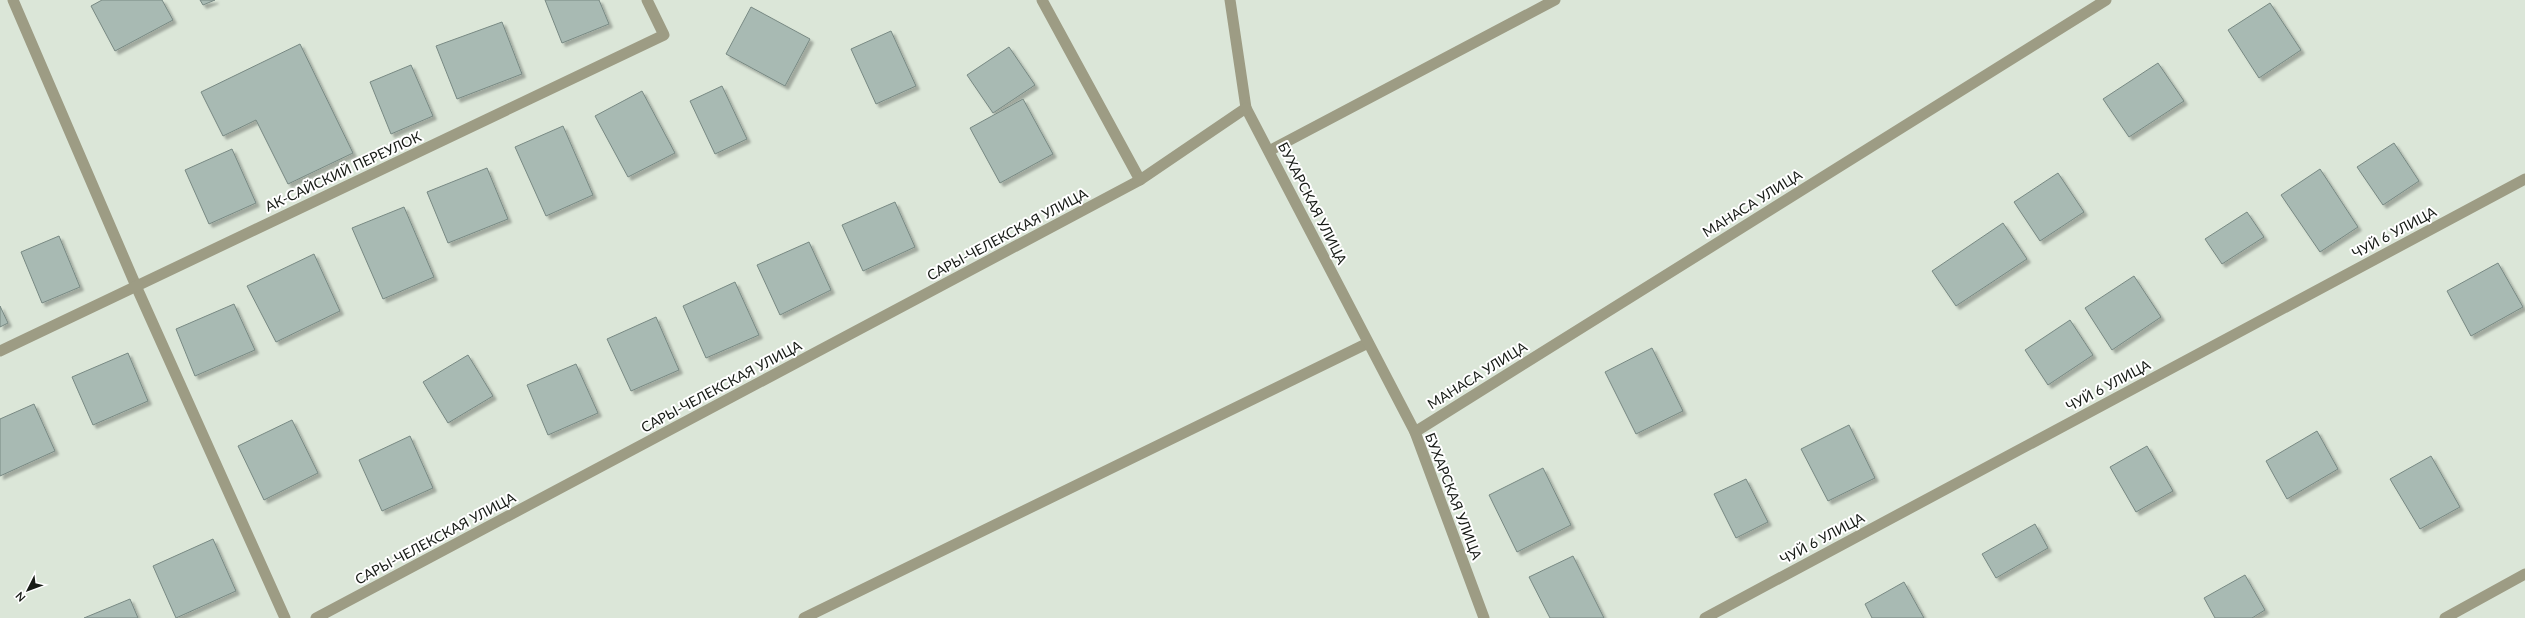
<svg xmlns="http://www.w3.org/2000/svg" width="2525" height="618" font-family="Lato,sans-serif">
  <defs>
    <filter id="shadow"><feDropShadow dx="3.5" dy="3.5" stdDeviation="1" flood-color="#0004"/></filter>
  </defs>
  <rect width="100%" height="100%" fill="#dbe6d8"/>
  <g fill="#a8bab3" stroke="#788983" filter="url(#shadow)">
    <path d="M102 0H162L173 20 115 51 91 6Z"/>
    <path d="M200 0H215L203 5Z"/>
    <path d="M545 0H599L609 24 562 43Z"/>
    <path d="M2270 3 2301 50 2259 78 2228 30Z"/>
    <path d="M751 7 810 39 785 86 726 54Z"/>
    <path d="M502 22 522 74 457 99 436 46Z"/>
    <path d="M891 31 916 86 876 104 851 49Z"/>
    <path d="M300 44 353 153 288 184 256 120 223 136 201 92Z"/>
    <path d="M1009 47 1035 85 993 113 967 75Z"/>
    <path d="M2158 63 2184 101 2129 137 2103 99Z"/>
    <path d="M411 65 433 116 391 134 370 82Z"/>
    <path d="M722 86 747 139 715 154 690 101Z"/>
    <path d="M642 91 675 153 628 177 595 116Z"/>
    <path d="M1023 99 1053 154 1000 183 970 128Z"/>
    <path d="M563 126 593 195 546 216 515 147Z"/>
    <path d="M2394 143 2419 181 2383 205 2357 167Z"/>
    <path d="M232 149 256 203 209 224 185 170Z"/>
    <path d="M487 168 508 219 448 243 427 192Z"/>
    <path d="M2320 169 2358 227 2320 252 2281 195Z"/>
    <path d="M2058 173 2084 212 2040 241 2014 202Z"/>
    <path d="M895 202 915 247 863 271 842 225Z"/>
    <path d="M404 207 434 277 383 299 352 228Z"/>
    <path d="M2247 212 2264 237 2222 264 2205 239Z"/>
    <path d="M2003 223 2027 259 1956 306 1932 271Z"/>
    <path d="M59 236 80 287 42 303 21 252Z"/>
    <path d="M809 242 831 290 780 315 757 265Z"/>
    <path d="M314 254 340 311 276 342 247 286Z"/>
    <path d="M2498 263 2523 307 2471 336 2447 291Z"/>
    <path d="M2134 276 2161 317 2112 350 2085 308Z"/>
    <path d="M735 282 759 335 706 358 683 306Z"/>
    <path d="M234 304 255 350 195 376 176 329Z"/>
    <path d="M0 306 8 323 0 327Z"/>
    <path d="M656 317 679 370 631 391 607 339Z"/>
    <path d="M2070 320 2093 355 2048 385 2025 350Z"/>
    <path d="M1652 348 1683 411 1636 434 1605 372Z"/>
    <path d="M128 353 148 401 93 425 72 377Z"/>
    <path d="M468 355 493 396 448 423 423 382Z"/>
    <path d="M576 364 598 413 548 435 527 385Z"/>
    <path d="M34 404 55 451 0 476V419Z"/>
    <path d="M292 420 318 473 264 500 238 446Z"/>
    <path d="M1849 425 1875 478 1828 501 1801 449Z"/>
    <path d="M2317 431 2338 469 2287 499 2266 461Z"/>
    <path d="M410 436 433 488 382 511 359 460Z"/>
    <path d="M2147 446 2173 491 2136 512 2110 467Z"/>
    <path d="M2431 456 2460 507 2420 529 2390 479Z"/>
    <path d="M1543 468 1571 525 1517 552 1489 495Z"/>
    <path d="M1746 479 1768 522 1736 538 1714 494Z"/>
    <path d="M2035 524 2048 548 1996 578 1982 554Z"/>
    <path d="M213 539 236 591 176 618 153 566Z"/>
    <path d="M1573 556 1604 618H1550L1529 577Z"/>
    <path d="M2245 575 2265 610 2252 618H2215L2204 598Z"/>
    <path d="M1904 582 1924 618H1872L1865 604Z"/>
    <path d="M130 599 138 618H84Z"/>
  </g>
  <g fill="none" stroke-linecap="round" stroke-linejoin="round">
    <path stroke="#9d9c84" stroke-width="11" d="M804 618 1368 343"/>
    <g stroke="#9d9c84" stroke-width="11">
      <path d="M13 0 136 286 285 618"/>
      <path d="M1042 0 1140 180"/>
      <path d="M1230 0 1246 108"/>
      <path d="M1269 151 1555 0"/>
      <path d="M0 351 664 35 647 0"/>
      <path d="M1415 432 2106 0"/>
      <path d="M316 618 1140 180 1246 108 1415 432 1484 618"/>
      <path d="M1705 618 2525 179"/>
      <path d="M2445 618 2525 574"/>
    </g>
  </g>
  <g text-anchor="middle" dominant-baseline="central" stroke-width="4" stroke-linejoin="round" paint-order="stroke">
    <g font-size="14" fill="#171b16" stroke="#fff">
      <text transform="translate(343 171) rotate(-25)">АК-САЙСКИЙ ПЕРЕУЛОК</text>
      <text transform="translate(1313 203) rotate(63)">БУХАРСКАЯ УЛИЦА</text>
      <text transform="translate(1752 203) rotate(-32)">МАНАСА УЛИЦА</text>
      <text transform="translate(2394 232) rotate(-28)">ЧУЙ 6 УЛИЦА</text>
      <text transform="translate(1007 234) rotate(-28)">САРЫ-ЧЕЛЕКСКАЯ УЛИЦА</text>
      <text transform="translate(1477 375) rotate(-32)">МАНАСА УЛИЦА</text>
      <text transform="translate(2108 385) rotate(-28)">ЧУЙ 6 УЛИЦА</text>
      <text transform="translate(721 386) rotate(-28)">САРЫ-ЧЕЛЕКСКАЯ УЛИЦА</text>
      <text transform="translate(1454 496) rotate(69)">БУХАРСКАЯ УЛИЦА</text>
      <text transform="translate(435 538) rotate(-28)">САРЫ-ЧЕЛЕКСКАЯ УЛИЦА</text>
      <text transform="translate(1822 538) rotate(-28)">ЧУЙ 6 УЛИЦА</text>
    </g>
  </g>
  <g transform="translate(28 590) rotate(228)" stroke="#ffffff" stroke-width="3" paint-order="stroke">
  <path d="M0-3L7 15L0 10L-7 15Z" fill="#171b16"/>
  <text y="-6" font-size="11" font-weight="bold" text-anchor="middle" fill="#171b16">N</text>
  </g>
</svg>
